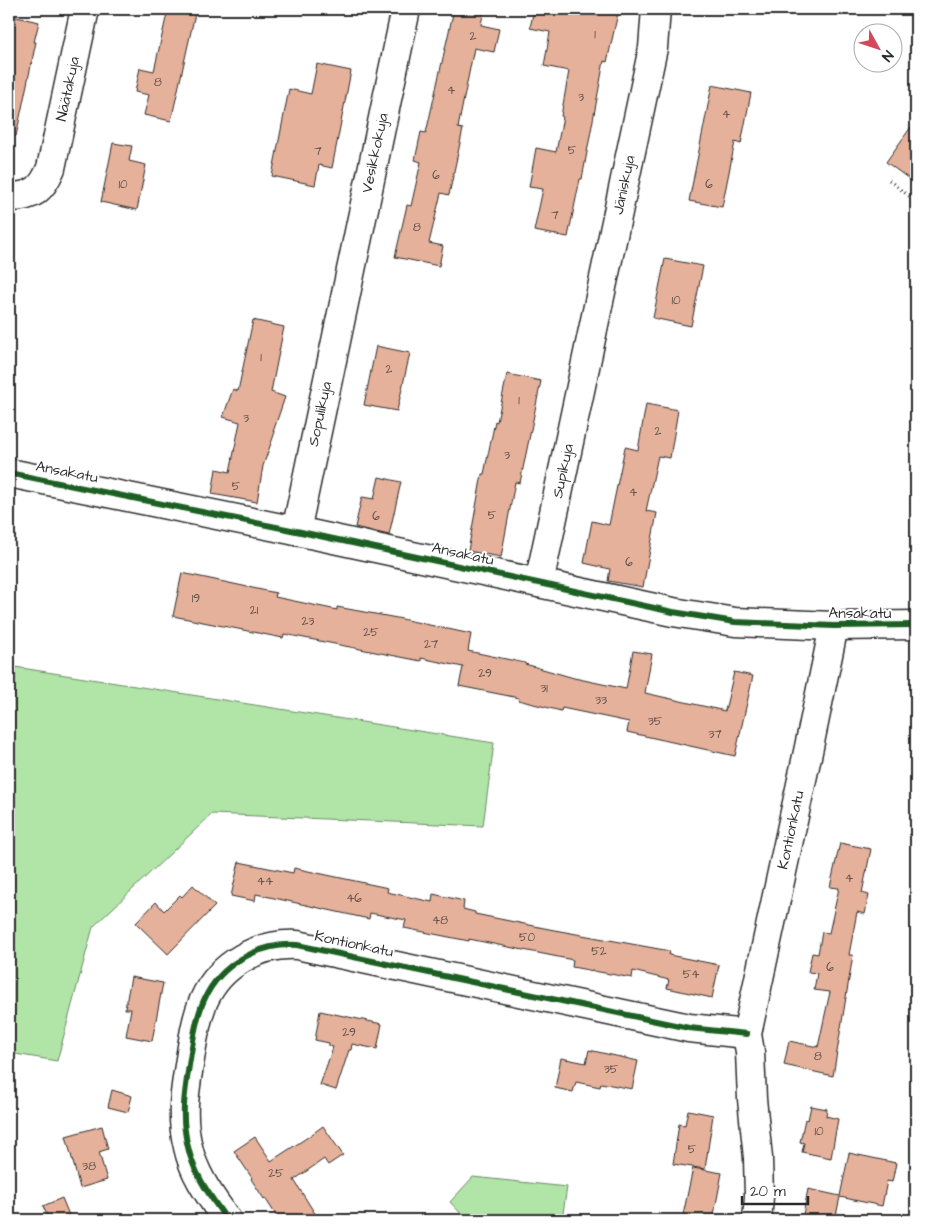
<svg xmlns="http://www.w3.org/2000/svg" width="925" height="1229" font-family="'Architects Daughter',sans-serif">
  <rect width="100%" height="100%" fill="#fff"/>
  <filter id="ink" filterUnits="userSpaceOnUse"><feTurbulence type="fractalNoise" baseFrequency=".02" numOctaves="2"/><feDisplacementMap in="SourceGraphic" scale="10" xChannelSelector="R" yChannelSelector="G"/><feConvolveMatrix kernelMatrix="1 2 1 2 8 2 1 2 1" color-interpolation-filters="sRGB"/></filter>
  <g filter="url(#ink)">
    <g fill="#b0e5a7" stroke="#6e8869">
      <path d="M9 666 494 743 483 826 212 814 93 927 57 1061 9 1053Z"/>
      <path d="M473 1177 567 1187 562 1220H467L450 1202Z"/>
    </g>
    <g fill="#e6b19a" stroke="#2b2b2b">
      <path d="M168 9H196L171 121 144 115 149 95 135 92 140 68 154 71Z"/>
      <path d="M454 9H484L481 25 499 29 494 52 474 48 458 128 463 129 449 195 441 193 429 243 443 246 439 266 395 257 407 205 411 206 421 162 415 160 421 132 426 133Z"/>
      <path d="M534 9H598L618 13 607 62 604 61 582 179H580L568 237 534 231 543 189 529 187 536 148 556 152 563 117 561 116 569 71 544 66 550 32 530 28Z"/>
      <path d="M12 16 39 22 34 42H36L16 136H9V32Z"/>
      <path d="M317 64 351 71 332 168 319 165 315 185 272 176 289 89 311 94Z"/>
      <path d="M712 85 751 93 741 144 735 142 722 207 689 201Z"/>
      <path d="M916 120V184L886 162Z"/>
      <path d="M113 143 132 146 129 161 146 165 137 210 101 202Z"/>
      <path d="M665 259 703 266 691 326 653 318Z"/>
      <path d="M253 320 284 327 271 392 285 397 273 432H275L263 466 257 502 212 494 216 469 230 472 240 422 223 417 233 389 238 391Z"/>
      <path d="M376 346 410 353 397 411 364 405Z"/>
      <path d="M507 374 541 381 520 483 515 482 501 557 468 551 482 474H484L495 421 497 422Z"/>
      <path d="M646 404 678 410 670 458 658 456 646 511 657 513 643 587 608 581 610 569 584 563 592 521 609 525 625 447 638 450Z"/>
      <path d="M379 477 401 482 389 535 355 527 362 497 374 499Z"/>
      <path d="M182 573 276 593 275 597 337 610V607L397 618 471 634 468 651 525 663V664L574 678 626 689 633 651 652 654 645 693 725 711 734 672 753 676 735 756 627 732 629 722 562 708 561 711 518 700 519 698 459 686 463 667 421 658V661L284 634 283 638 173 616Z"/>
      <path d="M840 843 871 849 862 893 869 895 865 914 857 912 849 955H853L833 1076 784 1065 789 1041 818 1047 830 992 814 990 817 973 808 972 812 953 818 954 822 932 829 933 839 888 830 887Z"/>
      <path d="M239 862 293 873 294 868 388 888 387 892 432 902 433 894 464 901 463 909 475 912V914L549 929 670 951 669 955 719 965 712 998 667 988 669 980 633 971 632 978 572 967 573 960 469 939V941L404 928 406 920 370 913 369 919 256 894 255 901 231 896Z"/>
      <path d="M193 885 215 906 168 954 136 923 156 902 164 911 180 895 182 897Z"/>
      <path d="M131 977 163 983 152 1041 126 1036 131 1009H125Z"/>
      <path d="M320 1011 382 1024 377 1049 352 1044 351 1050H349L336 1090 320 1085 333 1047 329 1046V1043L315 1040Z"/>
      <path d="M589 1050 638 1061 632 1089 601 1083 600 1087 576 1082 573 1092 555 1088 561 1058 586 1063Z"/>
      <path d="M112 1090 132 1096 128 1112 108 1107Z"/>
      <path d="M811 1106 827 1109 826 1116 838 1119 831 1158 802 1152 804 1143 800 1142 805 1119 808 1120Z"/>
      <path d="M688 1110 713 1115 705 1169 673 1164 679 1124 685 1125Z"/>
      <path d="M102 1126 108 1149 99 1152 107 1180 80 1188 66 1136Z"/>
      <path d="M323 1126 343 1155 328 1165 324 1159 294 1180 319 1220H279L265 1198 264 1199 251 1179 252 1178 234 1151 255 1137 271 1161 308 1137Z"/>
      <path d="M849 1153 896 1163 892 1182 887 1181 882 1206 840 1197 835 1220H802L808 1189 840 1196Z"/>
      <path d="M693 1168 722 1173 713 1220H682Z"/>
      <path d="M62 1198 71 1220H49L43 1206Z"/>
    </g>
    <g fill="none" stroke-linecap="round" stroke-linejoin="round">
      <g stroke="#2b2b2b" stroke-width="31">
        <g id="minor">
          <path d="M9 197C33 197 42 190 51 168L85 9"/>
          <path d="M9 473 301 532 673 612 735 622 834 626 916 625"/>
          <path d="M296 531 406 9"/>
          <path d="M539 583 653 48 656 9"/>
          <path d="M227 1220C211 1197 194 1175 188 1147 180 1115 185 1091 190 1059 193 1040 196 1018 204 1000 220 964 259 943 297 945L689 1028 747 1034"/>
          <path d="M757 1220 759 1197 758 1158 752 1099 750 1052 747 1034 809 747 834 626"/>
        </g>
      </g>
      <path stroke="#2b2b2b" stroke-width="3" stroke-dasharray="1 4" stroke-linecap="butt" d="M889 180 916 202"/>
      <use href="#minor" stroke="#fff" stroke-width="28"/>
      <g stroke="#fff" stroke-width="9">
        <g id="cycleway">
          <path d="M9 473 301 532 673 612 735 622 834 626 916 625"/>
          <path d="M227 1220C211 1197 194 1175 188 1147 180 1115 185 1091 190 1059 193 1040 196 1018 204 1000 220 964 259 943 297 945L689 1028 747 1034"/>
        </g>
      </g>
      <use href="#cycleway" stroke="#1b5e20" stroke-width="6"/>
    </g>
  </g>
  <g text-anchor="middle" dominant-baseline="central" stroke-width="4" stroke-linejoin="round" paint-order="stroke">
    <g font-size="12" fill="#5a4c47">
      <text x="595" y="34">1</text>
      <text x="473" y="36">2</text>
      <text x="158" y="82">8</text>
      <text x="451" y="90">4</text>
      <text x="581" y="97">3</text>
      <text x="726" y="114">4</text>
      <text x="572" y="150">5</text>
      <text x="318" y="151">7</text>
      <text x="436" y="175">6</text>
      <text x="123" y="184">10</text>
      <text x="709" y="184">6</text>
      <text x="555" y="215">7</text>
      <text x="417" y="227">8</text>
      <text x="676" y="300">10</text>
      <text x="261" y="357">1</text>
      <text x="389" y="369">2</text>
      <text x="519" y="400">1</text>
      <text x="246" y="418">3</text>
      <text x="658" y="431">2</text>
      <text x="507" y="455">3</text>
      <text x="236" y="486">5</text>
      <text x="633" y="492">4</text>
      <text x="492" y="515">5</text>
      <text x="376" y="516">6</text>
      <text x="629" y="562">6</text>
      <text x="196" y="598">19</text>
      <text x="254" y="610">21</text>
      <text x="308" y="621">23</text>
      <text x="371" y="632">25</text>
      <text x="431" y="644">27</text>
      <text x="485" y="673">29</text>
      <text x="544" y="688">31</text>
      <text x="601" y="700">33</text>
      <text x="655" y="721">35</text>
      <text x="715" y="734">37</text>
      <text x="849" y="878">4</text>
      <text x="265" y="881">44</text>
      <text x="354" y="898">46</text>
      <text x="440" y="920">48</text>
      <text x="527" y="937">50</text>
      <text x="599" y="951">52</text>
      <text x="830" y="967">6</text>
      <text x="691" y="974">54</text>
      <text x="349" y="1032">29</text>
      <text x="818" y="1056">8</text>
      <text x="611" y="1069">35</text>
      <text x="819" y="1131">10</text>
      <text x="692" y="1149">5</text>
      <text x="89" y="1166">38</text>
      <text x="276" y="1173">25</text>
    </g>
    <g font-size="15" fill="#2b2b2b" stroke="#fff">
      <text transform="translate(68 89) rotate(-78)">Näätakuja</text>
      <text transform="translate(375 153) rotate(-78)">Vesikkokuja</text>
      <text transform="translate(624 185) rotate(-78)">Jäniskuja</text>
      <text transform="translate(320 414) rotate(-78)">Sopulikuja</text>
      <text transform="translate(563 471) rotate(-78)">Supikuja</text>
      <text transform="translate(67 472) rotate(11)">Ansakatu</text>
      <text transform="translate(463 554) rotate(12)">Ansakatu</text>
      <text x="860" y="613">Ansakatu</text>
      <text transform="translate(791 830) rotate(-78)">Kontionkatu</text>
      <text transform="translate(354 944) rotate(12)">Kontionkatu</text>
    </g>
  </g>
  <rect width="925" height="1229" fill="none" stroke="#fff" stroke-width="30"/>
  <rect x="15" y="15" width="895" height="1199" fill="none" stroke="#2b2b2b" stroke-width="2" filter="url(#ink)"/>
  <g transform="translate(878 48) rotate(130)"><circle r="24" fill="#ffffff" stroke="#aaaaaa"/>
  <path d="M0-4L9 19L0 12L-9 19Z" fill="#d1495b"/>
  <text y="-8" font-size="14" font-weight="bold" text-anchor="middle" fill="#2b2b2b">N</text>
  </g>
  <path d="M742 1196v8h66v-8" fill="none" stroke="#2b2b2b" stroke-width="2.5"/>
  <text x="750" y="1196" font-size="15" fill="#2b2b2b" stroke="#ffffff" stroke-width="4" paint-order="stroke">20 m</text>
</svg>
